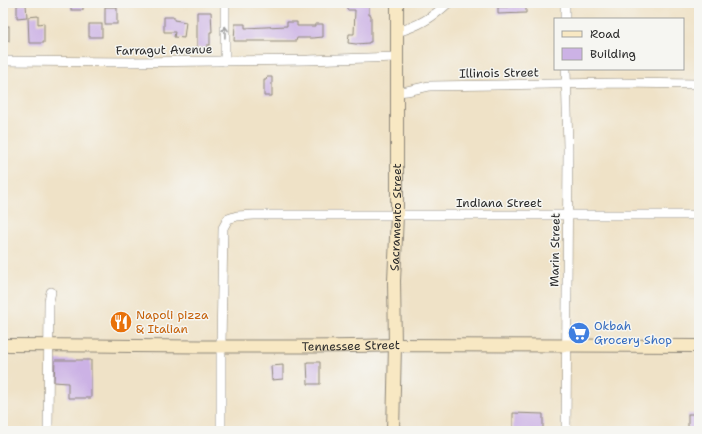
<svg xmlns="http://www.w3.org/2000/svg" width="702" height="434" font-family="'Shantell Sans',sans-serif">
  <rect width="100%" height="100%" fill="#f6f6f2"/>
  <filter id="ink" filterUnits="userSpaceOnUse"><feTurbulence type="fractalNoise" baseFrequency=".025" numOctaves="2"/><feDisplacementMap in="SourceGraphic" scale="8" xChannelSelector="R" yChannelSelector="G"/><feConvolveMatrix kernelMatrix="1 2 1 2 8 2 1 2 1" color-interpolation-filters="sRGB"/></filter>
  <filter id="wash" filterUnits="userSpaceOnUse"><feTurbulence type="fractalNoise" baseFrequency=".012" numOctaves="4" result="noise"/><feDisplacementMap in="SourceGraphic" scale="16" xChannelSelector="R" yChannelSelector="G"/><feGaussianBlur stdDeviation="0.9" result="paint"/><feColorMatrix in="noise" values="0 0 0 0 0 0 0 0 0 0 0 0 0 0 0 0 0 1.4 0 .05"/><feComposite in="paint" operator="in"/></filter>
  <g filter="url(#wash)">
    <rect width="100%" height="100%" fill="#efe2c7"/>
    <g id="blocks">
      <g fill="#ccb2e5">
        <rect x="71" y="3" width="12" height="7"/>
        <path d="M347 3H369V15H371V42H369V43L356 44 348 43 349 34H354L355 10H347Z"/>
        <path d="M509 3H526V13L498 14V7H509Z"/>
        <path d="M26 4 27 17 17 18V5Z"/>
        <rect x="105" y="7" width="12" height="17"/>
        <path d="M197 12H211L212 32H210V45H207V48H197Z"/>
        <path d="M38 16V24L44 23V43H29L28 17Z"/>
        <path d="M164 17H174V20L186 22 184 38 174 37 175 32H164Z"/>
        <path d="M287 22H297V26H315V24H323V37L313 38H297L296 41H234L235 24H245V28L287 26Z"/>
        <rect x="89" y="24" width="13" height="13"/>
        <rect x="3" y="26" width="6" height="15"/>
        <path d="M267 77H272V96H264V80H266Z"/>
        <path d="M55 360H91V398H68V383L54 382Z"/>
        <path d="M307 362H320V384H308Z"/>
        <path d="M283 365V379L272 380 271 366Z"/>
        <path d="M513 413 543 414V431H513Z"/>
        <rect x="688" y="414" width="11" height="15"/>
      </g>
    </g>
  </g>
  <g filter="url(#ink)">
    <use href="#blocks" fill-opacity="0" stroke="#8d8679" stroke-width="1"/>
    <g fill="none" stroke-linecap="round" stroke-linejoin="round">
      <g stroke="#8d8679" stroke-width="10">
        <g id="street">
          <path d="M565 19V3"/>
          <path d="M397 32C418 26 432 18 448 3"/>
          <path d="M3 61 130 62 308 60 397 57"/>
          <path d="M225 61V3"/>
          <path d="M397 92 407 91 429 86 619 83 699 84"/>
          <path d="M48 431 49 301 51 292"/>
          <path d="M221 431V346L223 228 228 219 237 216 254 215H699"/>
          <path d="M566 431 568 149 566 69"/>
        </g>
      </g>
      <g stroke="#8d8679" stroke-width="14">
        <g id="secondary">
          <path id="s1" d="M3 345C134 345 264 349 395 345L699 346"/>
          <path id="s2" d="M393 431 395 345 394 281 397 215V3"/>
        </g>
      </g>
      <use href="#street" stroke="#fff" stroke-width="9"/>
      <use href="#secondary" stroke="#f8e8c3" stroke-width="12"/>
    </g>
    <defs><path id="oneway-shaft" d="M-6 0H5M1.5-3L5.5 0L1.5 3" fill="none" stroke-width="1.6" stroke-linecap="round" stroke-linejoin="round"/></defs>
    <use stroke="#a0a0a0" href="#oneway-shaft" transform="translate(225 32) rotate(-89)"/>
  </g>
  <defs>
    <g id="restaurant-disc" transform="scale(1.15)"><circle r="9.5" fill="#e8710a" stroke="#f6f6f2"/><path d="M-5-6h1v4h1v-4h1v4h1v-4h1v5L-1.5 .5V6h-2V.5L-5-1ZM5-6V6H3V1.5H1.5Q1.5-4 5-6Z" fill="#fff"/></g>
    <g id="supermarket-disc" transform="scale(1.15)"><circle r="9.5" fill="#3f7fe0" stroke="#f6f6f2"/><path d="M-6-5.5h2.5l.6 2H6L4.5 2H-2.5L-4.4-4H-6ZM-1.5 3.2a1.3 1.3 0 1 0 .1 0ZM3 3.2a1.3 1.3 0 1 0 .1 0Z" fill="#fff"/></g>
  </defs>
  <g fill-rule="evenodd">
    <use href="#restaurant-disc" x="121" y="322"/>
    <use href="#supermarket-disc" x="579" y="333"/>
  </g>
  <g text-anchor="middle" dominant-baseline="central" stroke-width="3" stroke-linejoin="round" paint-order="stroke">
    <g font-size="12" fill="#2b2b2b" stroke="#f6f6f2">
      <text transform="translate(164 50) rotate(-1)">Farragut Avenue</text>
      <text transform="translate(499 73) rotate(-1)">Illinois Street</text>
      <text x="499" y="203">Indiana Street</text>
      <text stroke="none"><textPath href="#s2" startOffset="214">Sacramento Street</textPath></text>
      <text transform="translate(555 250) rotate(-89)">Marin Street</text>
      <text stroke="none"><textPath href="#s1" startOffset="348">Tennessee Street</textPath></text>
    </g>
    <g font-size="12" fill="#c56008" stroke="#f6f6f2" text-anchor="start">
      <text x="136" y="315">Napoli pizza<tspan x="136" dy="14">&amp; Italian</tspan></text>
    </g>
    <g font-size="12" fill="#366cbe" stroke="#f6f6f2" text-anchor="start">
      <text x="594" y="326">Okbah<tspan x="594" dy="14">Grocery Shop</tspan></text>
    </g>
  </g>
  <rect width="702" height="434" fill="none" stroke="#f6f6f2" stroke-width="16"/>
  <rect x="554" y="18" width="130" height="52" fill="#f6f6f2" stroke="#a5a5a2"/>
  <rect x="562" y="31" width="20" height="6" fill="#f8e8c3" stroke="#a5a5a2"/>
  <text x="590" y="38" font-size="12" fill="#2b2b2b">Road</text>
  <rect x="562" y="48" width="20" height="12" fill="#ccb2e5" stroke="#a5a5a2"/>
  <text x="590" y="58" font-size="12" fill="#2b2b2b">Building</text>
</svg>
